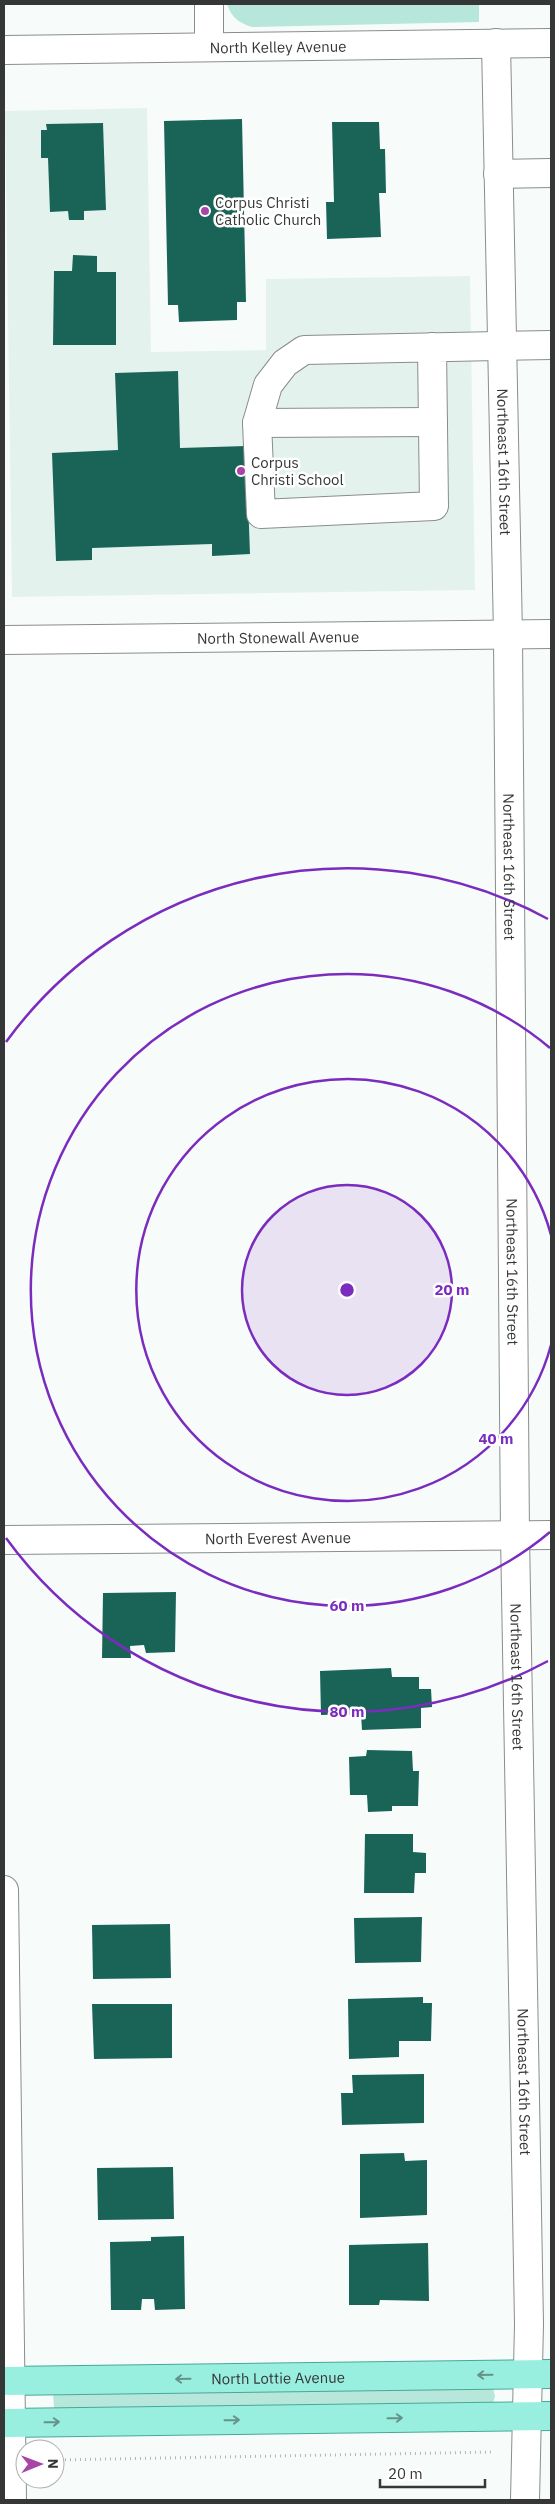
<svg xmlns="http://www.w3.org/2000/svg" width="555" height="2504" font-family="'IBM Plex Sans',sans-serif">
  <rect width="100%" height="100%" fill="#f7fcfb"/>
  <path fill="#e4f2ee" d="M147 108 151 352 266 350V279L470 276 475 590 12 597 5 111Z"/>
  <g fill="#b7e7db">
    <path d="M227 4H479V22L252 27C239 23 231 17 227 4Z"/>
    <path d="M493 2388 495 2396 493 2403 66 2412 54 2408 53 2394 68 2389Z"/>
  </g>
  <g fill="#196457">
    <path d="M242 119 246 302H237V320L179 322 178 305H168L164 121Z"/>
    <path d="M332 122H379L380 149H385L386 193H379L381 237 327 239 326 202H334Z"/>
    <path d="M103 123 106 210 84 211V220H69L68 211 50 212 48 158H41V130H47L46 124Z"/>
    <path d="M73 255 97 256V272H116V345H53L54 271H72Z"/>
    <path d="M178 371 180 448 246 446 250 554 212 556V544L92 548V560L56 561 52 453 118 450 115 373Z"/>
    <path d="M176 1592 175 1652 146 1653 144 1645 130 1646 131 1658H102L103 1593Z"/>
    <path d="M391 1668 392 1677H419V1689H431L432 1707 421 1708V1728L362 1730 361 1714 321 1715 320 1671Z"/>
    <path d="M367 1750 412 1751 413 1771H419L418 1806H392V1811L368 1812 367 1795H350L349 1757 366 1756Z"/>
    <path d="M365 1834H413V1852L426 1853V1873H415L414 1893H364Z"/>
    <path d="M422 1917 421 1962 355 1963 354 1918Z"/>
    <path d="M170 1924 171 1978 93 1979 92 1925Z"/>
    <path d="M423 1997V2003H432L431 2041H399V2057L349 2059 348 1999Z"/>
    <path d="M92 2004H172V2058L94 2059Z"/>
    <path d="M424 2074V2123L342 2125 341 2093H353L352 2075Z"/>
    <path d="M404 2153 405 2161 427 2160V2215L360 2218V2154Z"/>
    <path d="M173 2167 174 2219 98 2220 97 2168Z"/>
    <path d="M184 2236 185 2309 155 2310 154 2299H142L141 2310H111L110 2242 151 2241V2237Z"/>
    <path d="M428 2243 429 2301 380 2300 379 2305H349V2245Z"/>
  </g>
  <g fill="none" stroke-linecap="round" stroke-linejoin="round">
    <g stroke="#898d8c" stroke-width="30">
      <g id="minor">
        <path d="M209 4V47"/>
        <path id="s1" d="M496 43 508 635 515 1536 529 2324 525 2500"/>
        <path id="s2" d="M4 50 551 43"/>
        <path d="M498 174 551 173"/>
        <path d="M432 347 434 506 261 514 257 423 268 385 285 363 304 350 551 345"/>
        <path d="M257 423 433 422"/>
        <path id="s3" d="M4 640 551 634"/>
        <path id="s4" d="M4 1540 551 1535"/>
        <path d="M4 1890 12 2500"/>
      </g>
    </g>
    <g stroke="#48a896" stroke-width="30">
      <g id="major">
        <path id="s5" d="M4 2381 551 2374"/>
        <path d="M4 2423 551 2416"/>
      </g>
    </g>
    <path stroke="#b3b6b6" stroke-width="3" stroke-dasharray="1 4" stroke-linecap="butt" d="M55 2460 494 2452"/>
    <use href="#minor" stroke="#fff" stroke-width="28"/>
    <use href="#major" stroke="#98efdf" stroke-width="28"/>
  </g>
  <defs><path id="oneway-shaft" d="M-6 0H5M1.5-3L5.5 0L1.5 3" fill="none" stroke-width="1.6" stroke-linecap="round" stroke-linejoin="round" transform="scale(1.25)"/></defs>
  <g stroke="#66928a">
    <use href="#oneway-shaft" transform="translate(485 2375) rotate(179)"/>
    <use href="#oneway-shaft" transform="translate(183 2379) rotate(179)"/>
    <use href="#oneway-shaft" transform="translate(395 2418) rotate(-1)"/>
    <use href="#oneway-shaft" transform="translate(232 2420) rotate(-1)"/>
    <use href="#oneway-shaft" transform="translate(52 2422) rotate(-1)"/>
  </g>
  <circle cx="347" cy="1290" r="105" fill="#7b2cbf" fill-opacity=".12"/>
  <g fill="none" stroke="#7b2cbf" stroke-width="2.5">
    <circle cx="347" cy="1290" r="105"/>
    <path d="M551 1345A211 211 0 1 1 551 1235"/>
    <path d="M550 1532A316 316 0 1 1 550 1048"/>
    <path d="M548 1661A422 422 0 0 1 6 1538M6 1042A422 422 0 0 1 548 919"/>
  </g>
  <g fill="#a944a9" stroke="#fff" stroke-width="2">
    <circle cx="205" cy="211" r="5"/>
    <circle cx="241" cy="471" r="5"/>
  </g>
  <g text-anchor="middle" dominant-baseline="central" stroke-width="5" stroke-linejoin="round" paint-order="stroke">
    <g font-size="15" fill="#353636" stroke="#fff">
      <text stroke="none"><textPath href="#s2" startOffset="274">North Kelley Avenue</textPath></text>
      <text stroke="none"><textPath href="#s1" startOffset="419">Northeast 16th Street</textPath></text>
      <text stroke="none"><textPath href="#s3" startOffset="274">North Stonewall Avenue</textPath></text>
      <text stroke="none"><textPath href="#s1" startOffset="824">Northeast 16th Street</textPath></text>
      <text stroke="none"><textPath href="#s1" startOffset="1229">Northeast 16th Street</textPath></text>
      <text stroke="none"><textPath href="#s4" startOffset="274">North Everest Avenue</textPath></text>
      <text stroke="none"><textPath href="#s1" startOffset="1634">Northeast 16th Street</textPath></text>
      <text stroke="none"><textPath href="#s1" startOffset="2039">Northeast 16th Street</textPath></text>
      <text stroke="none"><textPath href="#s5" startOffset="274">North Lottie Avenue</textPath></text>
    </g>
    <g font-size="15" fill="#353636" stroke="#fff" text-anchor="start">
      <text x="215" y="202">Corpus Christi<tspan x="215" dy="17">Catholic Church</tspan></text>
      <text x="251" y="462">Corpus<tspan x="251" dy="17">Christi School</tspan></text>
    </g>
  </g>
  <circle cx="347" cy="1290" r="8" fill="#7b2cbf" stroke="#fff" stroke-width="2.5"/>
  <g font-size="15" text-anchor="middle" font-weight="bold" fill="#7b2cbf" stroke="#fff" stroke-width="5" stroke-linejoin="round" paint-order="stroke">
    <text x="452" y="1295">20 m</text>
    <text x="496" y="1444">40 m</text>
    <text x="347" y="1611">60 m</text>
    <text x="347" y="1717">80 m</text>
  </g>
  <rect width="555" height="2504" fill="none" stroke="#353636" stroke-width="10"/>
  <g transform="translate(40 2464) rotate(89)"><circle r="24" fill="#ffffff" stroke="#aeafaf"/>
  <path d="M0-4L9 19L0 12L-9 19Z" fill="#a944a9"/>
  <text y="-8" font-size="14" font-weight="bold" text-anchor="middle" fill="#353636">N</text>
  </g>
  <path d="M380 2479v8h105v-8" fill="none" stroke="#353636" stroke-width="2.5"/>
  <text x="388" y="2479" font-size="15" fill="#353636" stroke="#ffffff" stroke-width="4" paint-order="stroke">20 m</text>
</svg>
